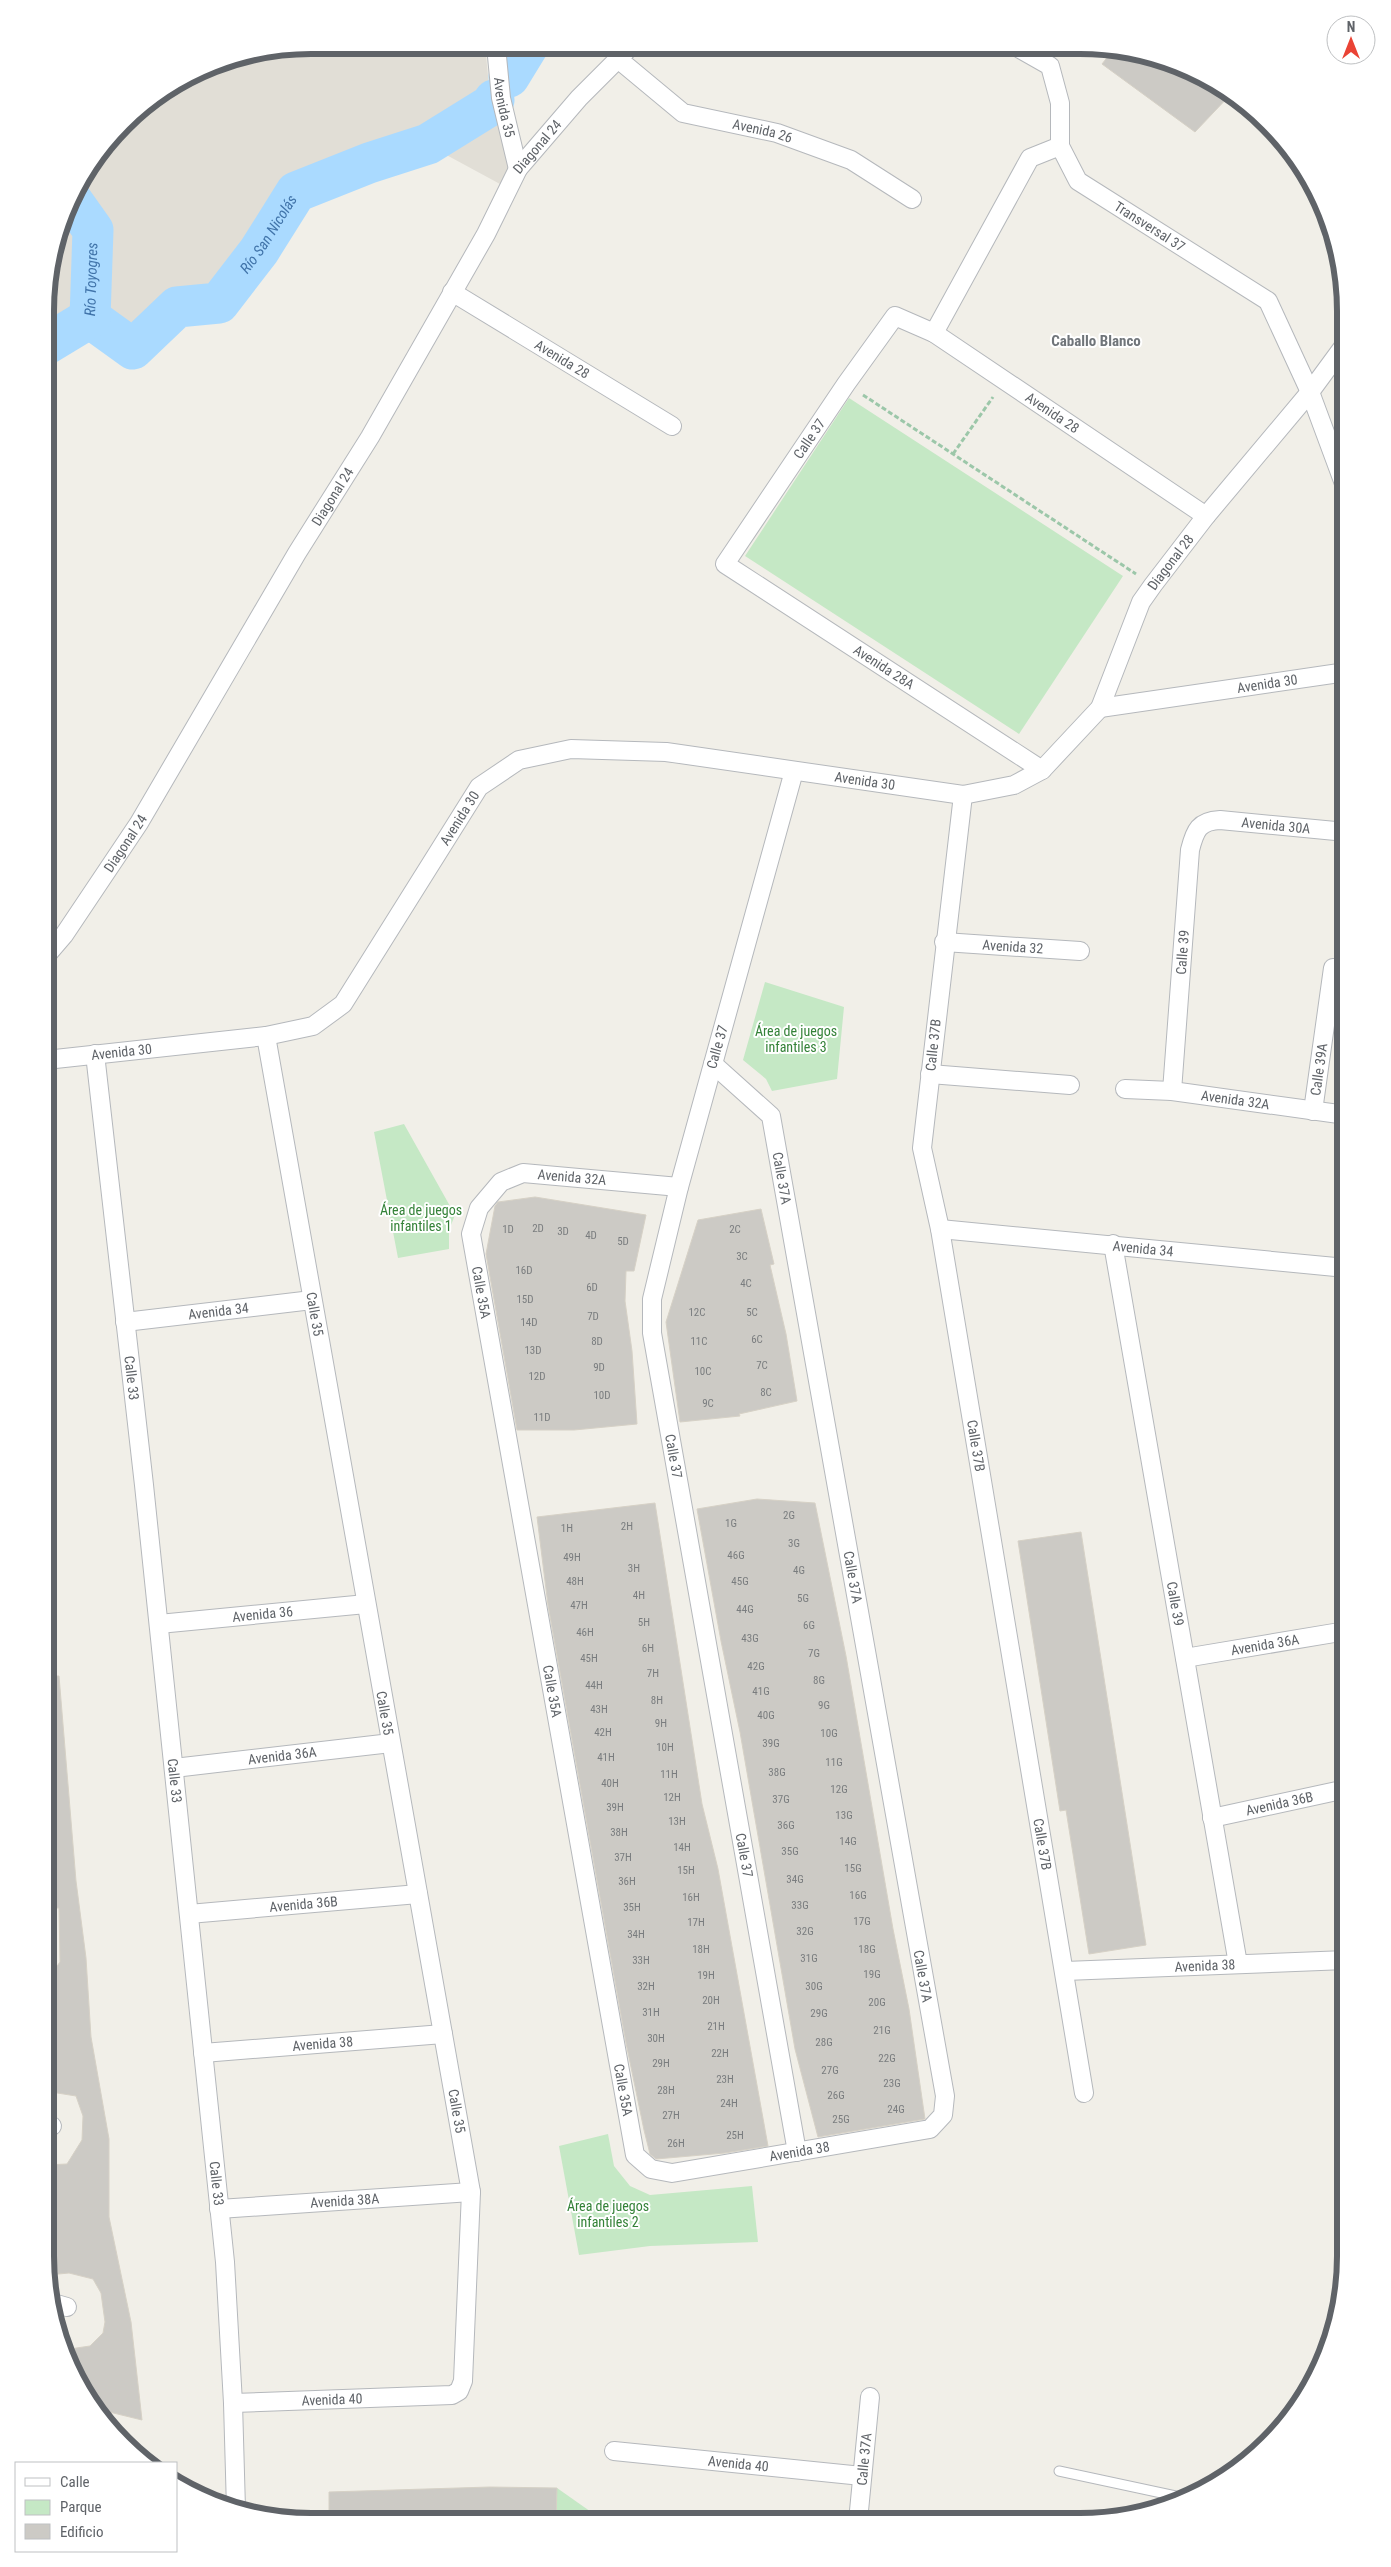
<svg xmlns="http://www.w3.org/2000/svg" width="1391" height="2567" font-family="'Roboto Condensed',sans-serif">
  <rect width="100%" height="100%" fill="#f1efe8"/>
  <path fill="#e1ded6" d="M310 45 485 46 491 105 511 163 500 184 428 145 369 163 296 192 259 251 219 303 177 307 133 349 90 318 47 337V276L73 193 135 111 209 65Z"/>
  <g fill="#c5e8c5">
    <path d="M849 398 1123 576 1019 734 745 556Z"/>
    <path d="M765 982 844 1007 837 1079 772 1091 766 1079 743 1060Z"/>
    <path d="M404 1124 455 1215 449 1230V1249L398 1258 374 1132Z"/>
    <path d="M608 2134 614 2166 630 2186 650 2195 752 2186 758 2242 650 2246 579 2255 559 2146Z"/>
    <path d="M557 2488 604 2521 556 2520Z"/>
  </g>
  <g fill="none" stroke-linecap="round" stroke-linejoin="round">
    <g stroke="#aadaff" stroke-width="41">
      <path d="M509 77 528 46"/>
      <path id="s1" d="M90 318 133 349 177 307 219 303 259 251 296 192 369 163 428 144 491 105 494 100"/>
      <path id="s2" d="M47 344 90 318 93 230 71 199"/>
    </g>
  </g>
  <g fill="#cccac5" stroke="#d6d1c6">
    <path d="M1113 50H1132L1198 72 1231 94 1195 132 1102 64Z"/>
    <path d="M535 1197 646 1215 634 1271H626L625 1301 632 1351 637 1424 574 1430H517L486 1254 495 1206 498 1202Z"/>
    <path d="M761 1209 774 1264 770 1265 786 1334 797 1401 739 1414 740 1416 680 1422 666 1322 698 1220Z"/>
    <path d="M757 1499 815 1503 846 1656 893 1929 909 2009 925 2119 818 2137 795 2049 740 1732 721 1641 697 1509Z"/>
    <path d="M655 1503 702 1804 718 1869 768 2146 725 2153 656 2159 650 2154 644 2130 626 2043 548 1605 537 1517Z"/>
    <path d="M1081 1532 1146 1945 1089 1954 1066 1810 1060 1811 1018 1541Z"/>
    <path d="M46 1676H59L76 1881 86 1958 91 2037 109 2139V2217L131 2322 142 2420 93 2408 90 2404 63 2350 90 2346 103 2333 105 2322 101 2293 93 2279 69 2273 48 2275 45 2257V2165L67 2164 82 2140 83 2116 76 2096 45 2091V1983L60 1962 59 1908H45Z"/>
    <path d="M490 2487 557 2488 556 2520H329V2492Z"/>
  </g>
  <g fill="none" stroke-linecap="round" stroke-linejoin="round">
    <g stroke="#b5b8bc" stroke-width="11">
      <path id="lane" d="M1059 2471 1185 2498"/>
    </g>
    <g stroke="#b5b8bc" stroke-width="20">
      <g id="street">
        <path id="s3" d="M496 46 501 98 518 169"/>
        <path id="s4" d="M1020 49 1050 66 1060 103V146L1078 181 1268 301 1310 392 1346 489"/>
        <path id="s5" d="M618 59 683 113 777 133 851 160 912 199"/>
        <path id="s6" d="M452 292 672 426"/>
        <path d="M934 333 1030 158 1060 146"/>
        <path id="s7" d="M1100 708 1346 672"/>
        <path id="s8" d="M1042 770 725 564 846 384 895 316 934 333 1206 516"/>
        <path id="s9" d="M794 771 679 1187 652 1299V1333L797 2152"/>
        <path id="s10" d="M963 795 922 1148 940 1229 1084 2093"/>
        <path id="s11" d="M944 942 1080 951"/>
        <path id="s12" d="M46 956 64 935 139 823 297 553 370 437 486 234 518 169 579 98 630 47"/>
        <path id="s13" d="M95 1054 144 1485 225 2262 233 2403 236 2509"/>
        <path id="s14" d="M46 1060 266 1036 313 1026 343 1004 479 787 519 760 571 749 666 752 963 795 1014 785 1042 770 1100 708 1141 602 1153 585 1206 516 1310 392 1346 343"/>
        <path d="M930 1074 1070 1085"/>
        <path id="s15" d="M1125 1089 1172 1091 1346 1115"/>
        <path id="s16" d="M1172 1091 1190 850C1195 830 1199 821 1220 820L1346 832"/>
        <path id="s17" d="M1313 1111 1333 968 1346 970"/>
        <path id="s18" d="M679 1187 523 1173 501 1182 479 1208 471 1234 635 2155 651 2169 672 2173 930 2129 943 2115 945 2096 771 1116 713 1064"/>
        <path id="s19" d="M940 1229 1346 1268"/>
        <path id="s20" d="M1113 1244 1238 1964"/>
        <path id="s21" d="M125 1322 312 1300"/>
        <path id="s22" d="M159 1624 366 1604"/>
        <path id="s23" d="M1185 1658 1346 1631"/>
        <path id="s24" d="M174 1768 391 1743"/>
        <path id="s25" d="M1212 1818 1346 1789"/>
        <path id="s26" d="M189 1914 418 1894"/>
        <path id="s27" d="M1065 1971 1346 1960"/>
        <path id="s28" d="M203 2053 443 2034"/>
        <path d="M45 2124 52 2126"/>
        <path id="s29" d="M219 2209 471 2192"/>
        <path d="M53 2303 67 2307"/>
        <path id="s30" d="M233 2403 452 2395 459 2391 463 2381 471 2192 266 1036"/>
        <path id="s31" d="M614 2451 862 2476"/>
        <path id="s32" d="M858 2521 870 2397"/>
      </g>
    </g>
    <g stroke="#9cc7a9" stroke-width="3" stroke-dasharray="5 2.5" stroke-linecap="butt">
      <path d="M863 395 1136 574"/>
      <path d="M953 454 993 397"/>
    </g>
    <use href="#lane" stroke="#fff" stroke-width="9"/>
    <use href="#street" stroke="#fff" stroke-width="18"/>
  </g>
  <g text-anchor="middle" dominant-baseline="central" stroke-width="4" stroke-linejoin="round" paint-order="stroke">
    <g font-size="11" fill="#7a7d7f">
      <text x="538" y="1228">2D</text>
      <text x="508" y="1229">1D</text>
      <text x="735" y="1229">2C</text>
      <text x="563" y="1231">3D</text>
      <text x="591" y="1235">4D</text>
      <text x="623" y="1241">5D</text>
      <text x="742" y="1256">3C</text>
      <text x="524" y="1270">16D</text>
      <text x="746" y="1283">4C</text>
      <text x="592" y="1287">6D</text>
      <text x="525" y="1299">15D</text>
      <text x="697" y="1312">12C</text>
      <text x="752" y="1312">5C</text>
      <text x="593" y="1316">7D</text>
      <text x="529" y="1322">14D</text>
      <text x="757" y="1339">6C</text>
      <text x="597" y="1341">8D</text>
      <text x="699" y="1341">11C</text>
      <text x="533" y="1350">13D</text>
      <text x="762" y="1365">7C</text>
      <text x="599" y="1367">9D</text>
      <text x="703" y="1371">10C</text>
      <text x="537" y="1376">12D</text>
      <text x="766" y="1392">8C</text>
      <text x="602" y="1395">10D</text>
      <text x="708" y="1403">9C</text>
      <text x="542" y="1417">11D</text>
      <text x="789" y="1515">2G</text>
      <text x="731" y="1523">1G</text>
      <text x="627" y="1526">2H</text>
      <text x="567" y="1528">1H</text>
      <text x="794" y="1543">3G</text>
      <text x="736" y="1555">46G</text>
      <text x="572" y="1557">49H</text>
      <text x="634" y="1568">3H</text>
      <text x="799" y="1570">4G</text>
      <text x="575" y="1581">48H</text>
      <text x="740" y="1581">45G</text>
      <text x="639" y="1595">4H</text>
      <text x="803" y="1598">5G</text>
      <text x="579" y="1605">47H</text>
      <text x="745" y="1609">44G</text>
      <text x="644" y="1622">5H</text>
      <text x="809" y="1625">6G</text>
      <text x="585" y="1632">46H</text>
      <text x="750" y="1638">43G</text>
      <text x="648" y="1648">6H</text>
      <text x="814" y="1653">7G</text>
      <text x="589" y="1658">45H</text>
      <text x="756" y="1666">42G</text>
      <text x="653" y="1673">7H</text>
      <text x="819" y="1680">8G</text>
      <text x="594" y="1685">44H</text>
      <text x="761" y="1691">41G</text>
      <text x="657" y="1700">8H</text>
      <text x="824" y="1705">9G</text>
      <text x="599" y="1709">43H</text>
      <text x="766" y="1715">40G</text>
      <text x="661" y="1723">9H</text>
      <text x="603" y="1732">42H</text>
      <text x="829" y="1733">10G</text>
      <text x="771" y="1743">39G</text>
      <text x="665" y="1747">10H</text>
      <text x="606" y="1757">41H</text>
      <text x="834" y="1762">11G</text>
      <text x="777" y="1772">38G</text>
      <text x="669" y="1774">11H</text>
      <text x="610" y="1783">40H</text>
      <text x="839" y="1789">12G</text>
      <text x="672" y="1797">12H</text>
      <text x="781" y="1799">37G</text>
      <text x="615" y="1807">39H</text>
      <text x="844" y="1815">13G</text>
      <text x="677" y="1821">13H</text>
      <text x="786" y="1825">36G</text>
      <text x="619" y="1832">38H</text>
      <text x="848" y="1841">14G</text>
      <text x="682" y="1847">14H</text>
      <text x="790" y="1851">35G</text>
      <text x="623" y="1857">37H</text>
      <text x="853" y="1868">15G</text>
      <text x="686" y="1870">15H</text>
      <text x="795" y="1879">34G</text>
      <text x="627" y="1881">36H</text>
      <text x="858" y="1895">16G</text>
      <text x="691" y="1897">16H</text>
      <text x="800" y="1905">33G</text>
      <text x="632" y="1907">35H</text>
      <text x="862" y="1921">17G</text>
      <text x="696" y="1922">17H</text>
      <text x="805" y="1931">32G</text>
      <text x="636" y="1934">34H</text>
      <text x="701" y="1949">18H</text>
      <text x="867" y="1949">18G</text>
      <text x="809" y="1958">31G</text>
      <text x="641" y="1960">33H</text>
      <text x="872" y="1974">19G</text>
      <text x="706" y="1975">19H</text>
      <text x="646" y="1986">32H</text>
      <text x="814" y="1986">30G</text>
      <text x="711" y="2000">20H</text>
      <text x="877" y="2002">20G</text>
      <text x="651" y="2012">31H</text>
      <text x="819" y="2013">29G</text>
      <text x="716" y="2026">21H</text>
      <text x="882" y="2030">21G</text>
      <text x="656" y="2038">30H</text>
      <text x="824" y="2042">28G</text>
      <text x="720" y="2053">22H</text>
      <text x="887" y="2058">22G</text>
      <text x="661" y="2063">29H</text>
      <text x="830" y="2070">27G</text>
      <text x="725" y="2079">23H</text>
      <text x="892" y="2083">23G</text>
      <text x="666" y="2090">28H</text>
      <text x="836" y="2095">26G</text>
      <text x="729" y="2103">24H</text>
      <text x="896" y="2109">24G</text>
      <text x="671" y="2115">27H</text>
      <text x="841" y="2119">25G</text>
      <text x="735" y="2135">25H</text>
      <text x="676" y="2143">26H</text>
    </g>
    <g font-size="14" fill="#5f6368" stroke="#fff">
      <text stroke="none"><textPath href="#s3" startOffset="62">Avenida 35</textPath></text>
      <text stroke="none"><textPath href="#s5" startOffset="166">Avenida 26</textPath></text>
      <text stroke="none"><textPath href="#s12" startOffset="948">Diagonal 24</textPath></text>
      <text stroke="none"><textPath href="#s4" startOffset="240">Transversal 37</textPath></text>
      <text stroke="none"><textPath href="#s6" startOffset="129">Avenida 28</textPath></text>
      <text stroke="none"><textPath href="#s8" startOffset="864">Avenida 28</textPath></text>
      <text stroke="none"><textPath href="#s8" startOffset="529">Calle 37</textPath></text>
      <text stroke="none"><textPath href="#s12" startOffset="542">Diagonal 24</textPath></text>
      <text stroke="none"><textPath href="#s14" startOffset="1391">Diagonal 28</textPath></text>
      <text transform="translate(884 667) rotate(33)">Avenida 28A</text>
      <text stroke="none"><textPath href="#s7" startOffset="169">Avenida 30</textPath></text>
      <text stroke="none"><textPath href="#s14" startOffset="960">Avenida 30</textPath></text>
      <text stroke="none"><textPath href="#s14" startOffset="526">Avenida 30</textPath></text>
      <text stroke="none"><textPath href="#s16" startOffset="345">Avenida 30A</textPath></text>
      <text stroke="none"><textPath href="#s12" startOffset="138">Diagonal 24</textPath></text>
      <text stroke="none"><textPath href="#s11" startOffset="69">Avenida 32</textPath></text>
      <text stroke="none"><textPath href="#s16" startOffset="139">Calle 39</textPath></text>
      <text transform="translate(933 1045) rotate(-84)">Calle 37B</text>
      <text transform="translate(717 1047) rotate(-74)">Calle 37</text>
      <text stroke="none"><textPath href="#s14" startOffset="76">Avenida 30</textPath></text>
      <text stroke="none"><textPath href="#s17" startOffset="42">Calle 39A</textPath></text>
      <text stroke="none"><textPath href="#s15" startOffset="111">Avenida 32A</textPath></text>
      <text transform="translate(572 1177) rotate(5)">Avenida 32A</text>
      <text transform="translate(782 1178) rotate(80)">Calle 37A</text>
      <text stroke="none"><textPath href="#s19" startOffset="204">Avenida 34</textPath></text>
      <text stroke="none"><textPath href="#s18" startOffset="301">Calle 35A</textPath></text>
      <text stroke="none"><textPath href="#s21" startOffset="94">Avenida 34</textPath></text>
      <text transform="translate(315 1314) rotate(80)">Calle 35</text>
      <text stroke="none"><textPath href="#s13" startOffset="326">Calle 33</textPath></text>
      <text stroke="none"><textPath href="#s10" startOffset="658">Calle 37B</textPath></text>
      <text stroke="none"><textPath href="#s9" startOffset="706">Calle 37</textPath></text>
      <text transform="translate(853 1577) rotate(80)">Calle 37A</text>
      <text stroke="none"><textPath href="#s20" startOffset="365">Calle 39</textPath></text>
      <text stroke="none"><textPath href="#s22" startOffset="104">Avenida 36</textPath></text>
      <text stroke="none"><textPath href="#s23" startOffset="81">Avenida 36A</textPath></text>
      <text stroke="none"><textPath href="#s18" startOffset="706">Calle 35A</textPath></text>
      <text transform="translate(385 1713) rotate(80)">Calle 35</text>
      <text stroke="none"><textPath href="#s24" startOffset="109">Avenida 36A</textPath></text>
      <text stroke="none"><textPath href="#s13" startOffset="731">Calle 33</textPath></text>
      <text stroke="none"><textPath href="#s25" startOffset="69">Avenida 36B</textPath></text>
      <text stroke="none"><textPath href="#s10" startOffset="1062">Calle 37B</textPath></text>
      <text stroke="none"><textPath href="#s9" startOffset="1111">Calle 37</textPath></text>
      <text stroke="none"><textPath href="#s26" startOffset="115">Avenida 36B</textPath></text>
      <text stroke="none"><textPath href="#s27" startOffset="140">Avenida 38</textPath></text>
      <text transform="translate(923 1976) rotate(80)">Calle 37A</text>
      <text stroke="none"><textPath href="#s28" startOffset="120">Avenida 38</textPath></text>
      <text stroke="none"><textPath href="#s18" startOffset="1111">Calle 35A</textPath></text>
      <text transform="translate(457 2111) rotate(80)">Calle 35</text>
      <text stroke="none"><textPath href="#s18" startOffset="1349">Avenida 38</textPath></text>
      <text stroke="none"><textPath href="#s13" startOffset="1136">Calle 33</textPath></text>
      <text stroke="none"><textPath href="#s29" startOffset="126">Avenida 38A</textPath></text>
      <text stroke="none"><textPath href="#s30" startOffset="99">Avenida 40</textPath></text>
      <text stroke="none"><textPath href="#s32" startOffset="62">Calle 37A</textPath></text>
      <text stroke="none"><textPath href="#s31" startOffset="125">Avenida 40</textPath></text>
    </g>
    <g font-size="14" fill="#348238" stroke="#fff">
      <text x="796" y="1031">Área de juegos<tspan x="796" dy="16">infantiles 3</tspan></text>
      <text x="421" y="1210">Área de juegos<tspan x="421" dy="16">infantiles 1</tspan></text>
      <text x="608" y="2206">Área de juegos<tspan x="608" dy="16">infantiles 2</tspan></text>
    </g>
    <g font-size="15" font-style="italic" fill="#4174aa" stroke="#fff">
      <text stroke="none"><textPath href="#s1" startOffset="241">Río San Nicolás</textPath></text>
      <text stroke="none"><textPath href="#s2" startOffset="89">Río Toyogres</textPath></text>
    </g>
    <g font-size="15" font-weight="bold" fill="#70757a" stroke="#fff">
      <text x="1096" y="341">Caballo Blanco</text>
    </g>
  </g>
  <path d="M0 0H1391V2567H0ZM311 54H1080A257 257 0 0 1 1337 311V2256A257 257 0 0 1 1080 2513H311A257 257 0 0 1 54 2256V311A257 257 0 0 1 311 54Z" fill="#fff" fill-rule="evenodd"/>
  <path fill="none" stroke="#5f6368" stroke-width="6" d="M311 54H1080A257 257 0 0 1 1337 311V2256A257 257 0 0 1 1080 2513H311A257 257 0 0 1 54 2256V311A257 257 0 0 1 311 54Z"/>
  <rect x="15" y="2462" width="162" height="90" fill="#ffffff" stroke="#bfc1c3"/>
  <rect x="25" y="2478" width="25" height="8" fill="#ffffff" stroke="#bfc1c3"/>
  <text x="60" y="2487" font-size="15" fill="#5f6368">Calle</text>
  <rect x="25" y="2500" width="25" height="15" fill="#c5e8c5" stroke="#bfc1c3"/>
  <text x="60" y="2512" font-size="15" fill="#5f6368">Parque</text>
  <rect x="25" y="2524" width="25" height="15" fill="#cccac5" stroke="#bfc1c3"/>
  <text x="60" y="2537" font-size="15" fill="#5f6368">Edificio</text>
  <g transform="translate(1351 40)"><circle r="24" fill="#ffffff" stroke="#bfc1c3"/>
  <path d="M0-4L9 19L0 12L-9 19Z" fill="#ea4335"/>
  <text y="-8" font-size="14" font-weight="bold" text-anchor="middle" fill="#5f6368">N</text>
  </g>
</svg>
